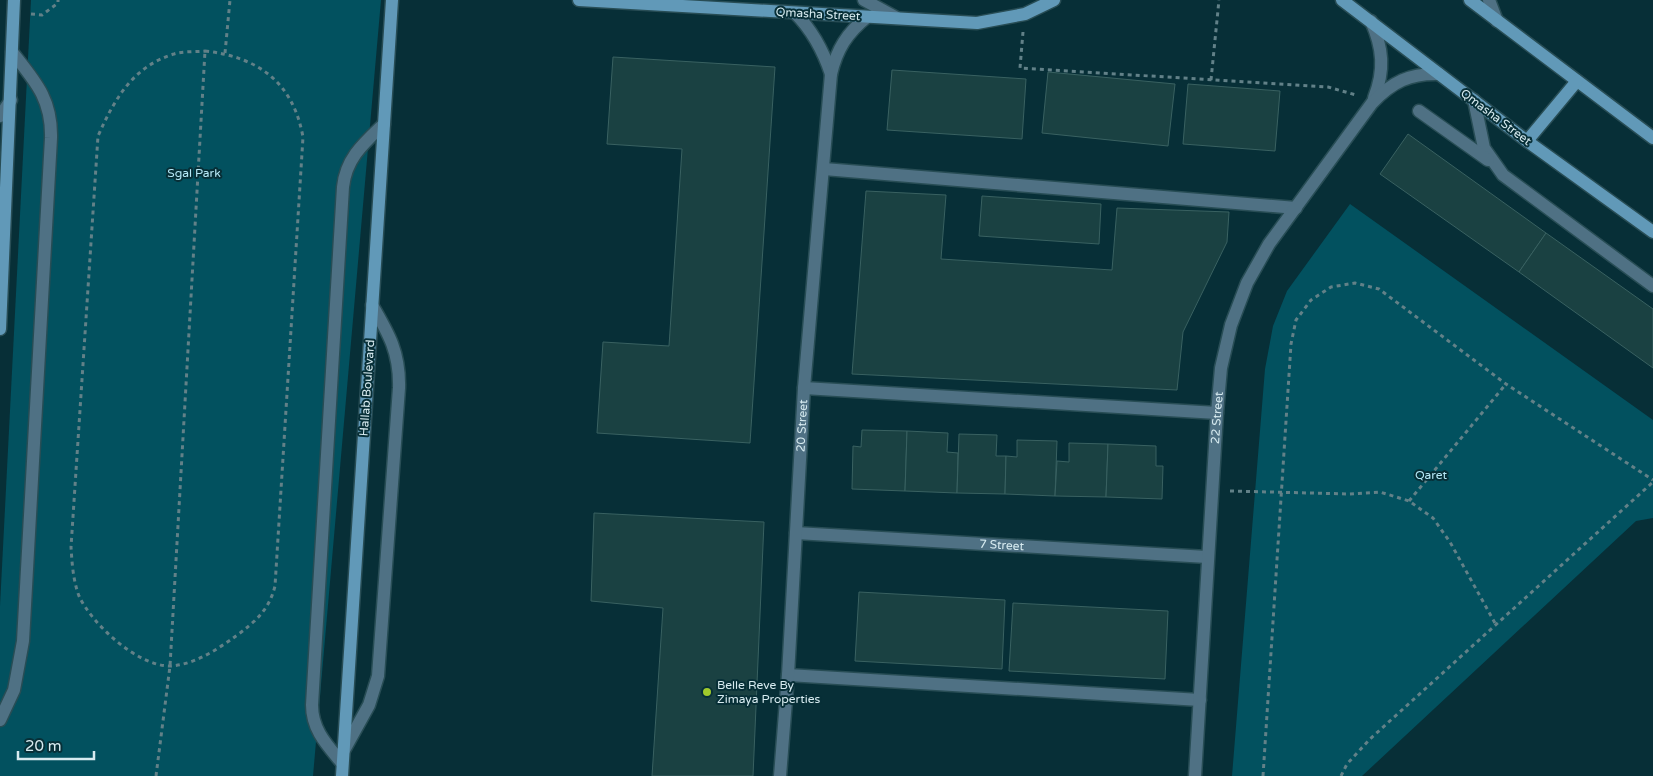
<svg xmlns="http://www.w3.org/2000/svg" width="1653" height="776" font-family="'Varela Round',sans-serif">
  <rect width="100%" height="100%" fill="#072f37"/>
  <g fill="#02515f">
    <path d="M31 0H381L313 776H0V606Z"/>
    <path d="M1350 204 1653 420V518L1636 521 1362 776H1232L1265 369 1273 326 1287 291Z"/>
  </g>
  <g fill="#1a4142" stroke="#396161">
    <path d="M613 57 775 67 750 443 597 433 603 342 669 346 682 149 607 144Z"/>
    <path d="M892 70 1026 79 1022 139 887 130Z"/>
    <path d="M1048 72 1175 84 1168 146 1042 133Z"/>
    <path d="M1188 84 1280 91 1275 151 1183 144Z"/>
    <path d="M1408 134 1546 233 1519 272 1380 174Z"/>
    <path d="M866 191 946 195 941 259 1112 270 1117 208 1229 212 1227 242 1183 332 1177 390 852 374Z"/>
    <path d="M982 196 1101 204 1099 244 979 236Z"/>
    <path d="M1546 233 1653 309V368L1519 272Z"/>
    <path d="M862 430 907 431 905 491 852 489 853 446 861 447Z"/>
    <path d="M907 431 948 433 947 452 958 453 957 493 905 491Z"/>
    <path d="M959 434 997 435 996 456H1006L1005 494 957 493Z"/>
    <path d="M1017 440 1057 441 1055 496 1005 494 1006 456 1017 457Z"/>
    <path d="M1069 443 1108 444 1106 497 1055 496 1057 461 1069 462Z"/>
    <path d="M1108 444 1156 446V466H1163L1162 499 1106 497Z"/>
    <path d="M594 513 764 522 753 776H652L663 608 591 601Z"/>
    <path d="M859 592 1005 600 1002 669 855 661Z"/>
    <path d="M1013 603 1168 611 1165 679 1009 671Z"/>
  </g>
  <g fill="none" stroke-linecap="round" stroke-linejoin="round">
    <g stroke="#284d55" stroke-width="15">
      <g id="lane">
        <path d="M1474 100 1484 148 1503 175 1653 286"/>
        <path d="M1419 111 1488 160"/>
        <path d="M0 116 11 100"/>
        <path d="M824 169 1296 208"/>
        <path d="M804 388 1217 413"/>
        <path d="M788 675 1200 700"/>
        <path d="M0 720 14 690 23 641 51 138C52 99 35 81 12 52"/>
        <path d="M343 752 369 705 378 676 399 388C400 353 389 334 372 305"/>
        <path d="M342 763C327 745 312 730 312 705L343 187C346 158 364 143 384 124"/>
      </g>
    </g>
    <g stroke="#284d55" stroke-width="15">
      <g id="street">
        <path d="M864 0 897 18"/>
        <path d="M1489 0 1497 21"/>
        <path d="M795 13C813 31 823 50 831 74"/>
        <path d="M1371 21C1383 48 1385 70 1374 98"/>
        <path id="s1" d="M796 533 1207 557"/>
        <path id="s2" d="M780 776 788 675 804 388 831 74C837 49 847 33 867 17"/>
        <path id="s3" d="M1195 776 1217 413 1221 368 1231 325 1247 283 1269 244 1372 103C1392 82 1410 73 1439 74"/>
      </g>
    </g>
    <g stroke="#284d55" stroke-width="15">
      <g id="secondary">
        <path d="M579 0 977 23 1025 14 1054 0"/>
        <path d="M1342 0 1527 141 1653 232"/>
        <path d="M1470 0 1653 138"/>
        <path d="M1527 141 1577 81"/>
        <path d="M0 329 14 0"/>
        <path d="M342 776 392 0"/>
      </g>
    </g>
    <g stroke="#628188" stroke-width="3" stroke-dasharray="4 4" stroke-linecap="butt">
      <path d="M31 14 42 15 58 3V0"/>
      <path d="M1023 32 1020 68 1328 87 1356 95"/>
      <path d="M205 51C258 57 293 82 303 137L275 586C269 610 256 621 236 636 218 649 194 665 170 666 137 666 92 624 79 596 73 580 72 563 71 547L98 136C114 100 133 66 174 54 183 51 195 52 205 51Z"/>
      <path d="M225 53 230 0"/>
      <path d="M1211 80 1219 0"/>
      <path d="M1230 491 1349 494 1380 492 1409 501 1433 518 1450 542 1496 625"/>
      <path d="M1409 501 1506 384"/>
      <path d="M156 776 170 666 205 51"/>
      <path d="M1263 776 1291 344 1296 320 1311 300 1331 287 1355 283 1379 289 1506 384 1653 480"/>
      <path d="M1341 776 1347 764 1370 739 1653 482"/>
    </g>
    <use href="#lane" stroke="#4f7184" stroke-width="12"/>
    <use href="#street" stroke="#4f7184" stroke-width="12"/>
    <use href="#secondary" stroke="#6199b8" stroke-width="12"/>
  </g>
  <circle fill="#a0ca2c" stroke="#072f37" stroke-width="2" cx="707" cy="692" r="5"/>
  <g text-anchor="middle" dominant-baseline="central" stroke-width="4" stroke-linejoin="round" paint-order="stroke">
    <g font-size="12" fill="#d7ebf0" stroke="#072f37">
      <text transform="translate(818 14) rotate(3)">Qmasha Street</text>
      <text transform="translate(1496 117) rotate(37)">Qmasha Street</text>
      <text transform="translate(367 388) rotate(-86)">Hallab Boulevard</text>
      <text stroke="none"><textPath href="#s3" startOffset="359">22 Street</textPath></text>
      <text stroke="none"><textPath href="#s2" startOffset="351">20 Street</textPath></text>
      <text stroke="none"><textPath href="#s1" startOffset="206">7 Street</textPath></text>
    </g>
    <g font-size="12" fill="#b6e9f7" stroke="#072f37">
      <text x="194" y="173">Sgal Park</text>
      <text x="1431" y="475">Qaret</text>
    </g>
    <g font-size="12" fill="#d7ebf0" stroke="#072f37" text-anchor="start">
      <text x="717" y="685">Belle Reve By<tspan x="717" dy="14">Zimaya Properties</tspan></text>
    </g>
  </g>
  <path d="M18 751v8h76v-8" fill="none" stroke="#d7ebf0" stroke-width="2.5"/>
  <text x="25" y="751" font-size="15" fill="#d7ebf0" stroke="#072f37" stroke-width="4" paint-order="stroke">20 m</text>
</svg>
